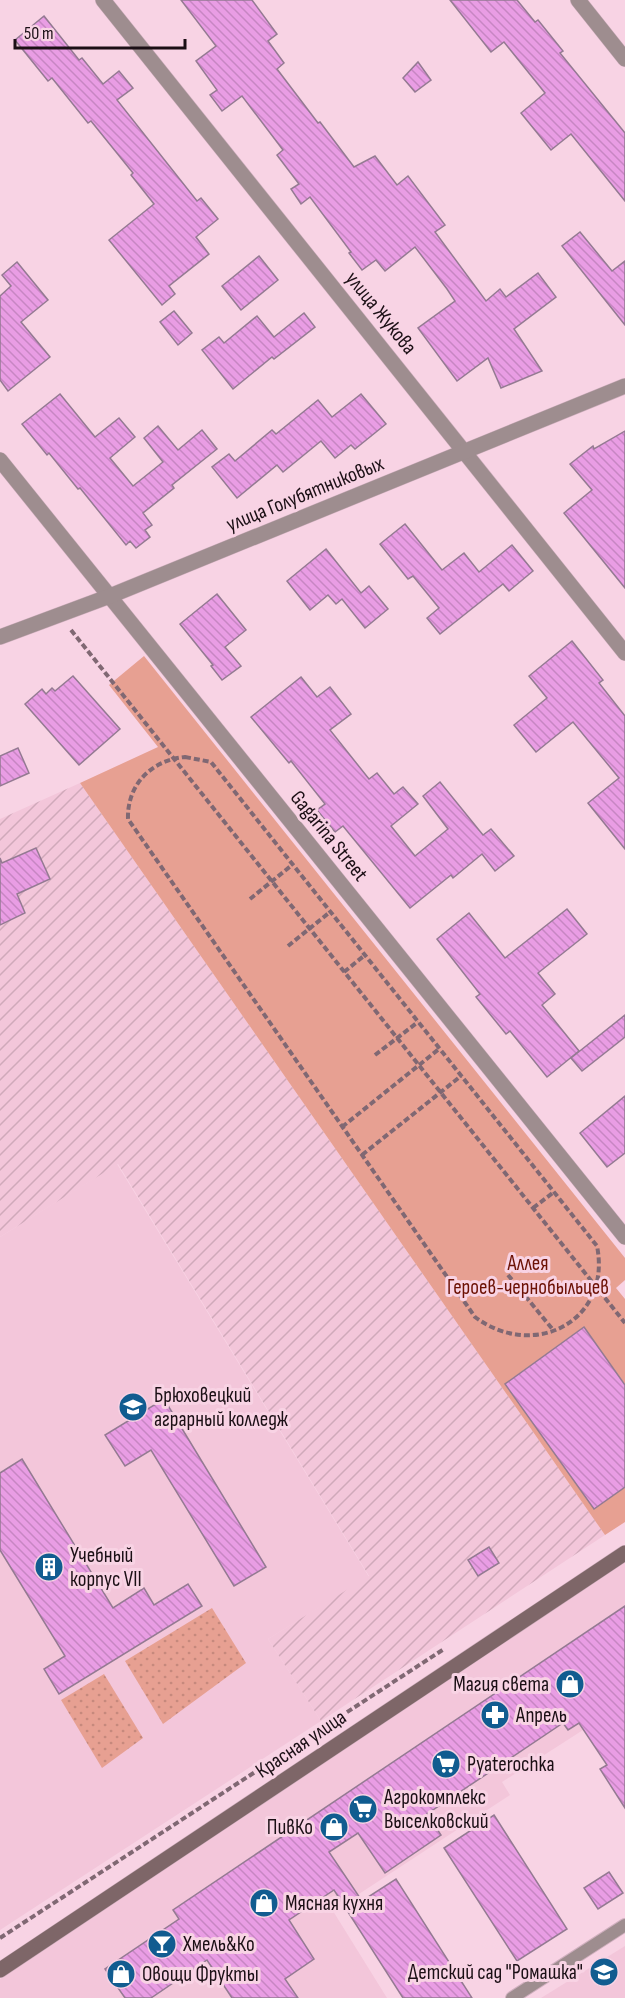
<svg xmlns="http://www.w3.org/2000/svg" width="625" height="1998" font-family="'Sofia Sans Condensed',sans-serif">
  <defs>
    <pattern id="industrial-furrows" width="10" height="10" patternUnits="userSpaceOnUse" patternTransform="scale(1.5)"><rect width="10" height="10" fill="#f3c6da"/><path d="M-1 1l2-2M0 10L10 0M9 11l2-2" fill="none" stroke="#d0a9ba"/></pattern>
    <pattern id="grass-dots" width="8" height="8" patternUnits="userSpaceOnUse" patternTransform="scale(1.5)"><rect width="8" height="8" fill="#e7a092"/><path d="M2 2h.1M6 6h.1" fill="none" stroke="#c6897d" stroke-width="1.8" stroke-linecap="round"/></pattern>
    <pattern id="building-back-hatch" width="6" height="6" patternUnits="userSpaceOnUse" patternTransform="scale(1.5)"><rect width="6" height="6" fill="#e99de4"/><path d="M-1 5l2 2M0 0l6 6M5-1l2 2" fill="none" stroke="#c786c3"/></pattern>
  </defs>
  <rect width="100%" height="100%" fill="#f8d3e4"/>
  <g fill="#f3c6da">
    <path d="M117 1164 369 1577 268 1639 321 1721 0 1930V1237Z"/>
    <path d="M625 1560V1703L502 1782 510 1795 333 1911 387 1998H0V1979Z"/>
    <path d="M625 1946V1998H541Z"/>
  </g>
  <path fill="url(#industrial-furrows)" d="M80 783 605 1535 321 1721 268 1639 369 1576 118 1164 0 1237V819Z"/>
  <g fill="url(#grass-dots)">
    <path d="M212 1608 246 1663 163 1724 125 1661Z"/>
    <path d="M104 1674 143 1738 102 1768 61 1700Z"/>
  </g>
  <path fill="#e7a092" d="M144 656 625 1258V1280L616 1288 625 1299V1522L605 1535 80 783 158 747 109 685Z"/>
  <g fill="url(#building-back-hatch)" stroke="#947a92" stroke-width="1.5">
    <path d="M181 0H252L277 34 268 41 284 63 277 69 318 123 320 122 354 167 375 156 397 185 408 176 445 225 435 232 486 301 500 289 506 297 538 273 556 297 514 329 542 371 501 388 488 358 457 381 418 328 455 301 447 289 415 247 385 271 376 260 362 270 349 253 351 252 310 197 301 204 291 189 299 184 277 155 283 150 242 96 222 111 210 95 217 90 196 61 216 46Z"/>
    <path d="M450 0H517L535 22 538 20 563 51 560 53 625 133V201L571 134 551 150 521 113 545 93 504 42 491 52Z"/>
    <path d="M44 16 79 60 82 58 103 84 119 71 133 88 117 100 197 201 201 198 218 219 196 237 209 254 169 286 175 294 162 305 109 240 154 204 131 175 133 173 91 121 88 123 52 78 48 81 15 40Z"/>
    <path d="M418 62 431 80 415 92 403 78Z"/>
    <path d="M580 232 612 271 625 261V325L562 246Z"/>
    <path d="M259 256 278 280 241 310 222 286Z"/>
    <path d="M17 262 48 300 21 322 50 357 8 391 0 380V296L11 286 2 275Z"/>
    <path d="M174 311 192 333 178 345 160 322Z"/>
    <path d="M304 313 315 327 274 359 272 357 233 389 202 350 219 337 224 343 257 316 274 337Z"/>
    <path d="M60 394 95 437 119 418 135 437 110 458 133 486 163 462 144 438 158 426 178 450 202 430 217 449 172 485 174 488 143 513 152 525 145 530 150 537 136 548 130 541 126 545 80 488 78 489 49 453 47 455 22 424Z"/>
    <path d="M361 394 386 424 355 449 351 445 335 458 321 441 283 472 277 465 237 498 212 467 229 454 235 461 272 430 276 434 318 400 332 417Z"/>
    <path d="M625 431V588L564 513 592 490 570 464 593 446 594 449Z"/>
    <path d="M405 524 442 570 464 553 479 572 512 545 533 571 509 591 503 584 440 634 427 618 439 608 413 576 408 579 380 544Z"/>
    <path d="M326 549 361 593 369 586 388 609 365 628 342 599 336 604 328 595 310 610 287 581Z"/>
    <path d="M217 594 246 630 225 647 241 666 222 680 211 666 213 665 180 624Z"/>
    <path d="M572 641 603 680 599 683 625 716V849L588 803 619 778 573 722 536 752 514 725 547 698 529 676Z"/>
    <path d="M73 676 120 729 79 765 25 704 42 689 46 694 52 688 55 691Z"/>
    <path d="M301 677 317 697 330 687 351 714 330 730 369 779 377 773 394 794 403 787 418 804 391 826 415 856 448 829 423 796 440 782 483 835 491 829 514 856 495 871 482 854 453 878 451 875 410 908 343 826 335 832 317 810 325 804 291 761 289 763 251 717Z"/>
    <path d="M18 748 29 773 0 786V756Z"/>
    <path d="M36 848 50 879 17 894 25 913 0 925V858L2 863Z"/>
    <path d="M567 909 587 934 538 973 555 994 542 1005 579 1051 547 1077 510 1031 506 1034 476 997 480 994 437 939 469 913 505 958Z"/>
    <path d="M625 1015V1037L582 1071 571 1058Z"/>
    <path d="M625 1096V1153L607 1167 580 1133Z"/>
    <path d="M584 1327 625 1385V1487L594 1509 505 1384Z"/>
    <path d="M164 1399 266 1567 234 1586 151 1450 125 1466 105 1435Z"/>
    <path d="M22 1459 113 1608 144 1588 154 1605 188 1584 202 1606 59 1694 44 1669 65 1656 0 1550V1473Z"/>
    <path d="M489 1547 499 1563 478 1576 468 1560Z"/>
    <path d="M625 1606V1808L600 1769 607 1765 579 1723 568 1730 563 1723 427 1814 441 1835 385 1873 358 1833 329 1852 362 1901 396 1879 472 1998H403L334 1890 289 1920 314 1959 285 1979 298 1998H232L207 1960 151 1998H125L105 1969 179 1919 173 1910Z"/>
    <path d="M494 1815 567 1929 517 1961 444 1848Z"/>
    <path d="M609 1872 623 1893 598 1909 584 1888Z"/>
  </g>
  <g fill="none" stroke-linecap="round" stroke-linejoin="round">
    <g stroke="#d0b0bf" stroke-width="14">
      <path id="lane" d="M512 1998 625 1925"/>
    </g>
    <g stroke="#d0b0bf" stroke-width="16">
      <g id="street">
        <path d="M103 0 625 653"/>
        <path d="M578 0 625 59"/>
        <path d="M0 460 625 1237"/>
        <path d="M0 637 110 596 625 386"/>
      </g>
    </g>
    <g stroke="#d0b0bf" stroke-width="16">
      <path id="secondary" d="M0 1970 625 1553"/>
    </g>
    <g stroke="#806873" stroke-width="4" stroke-dasharray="6 3" stroke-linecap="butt">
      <path d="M71 630 625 1323"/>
      <path d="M185 757 211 762 597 1246C612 1321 534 1361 475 1317L128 819C127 784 152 760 185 757Z"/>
      <path d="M250 899 292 865"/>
      <path d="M288 946 330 912"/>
      <path d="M344 972 365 955"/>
      <path d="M375 1055 418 1022"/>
      <path d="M342 1127 439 1049"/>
      <path d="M362 1155 461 1076"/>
      <path d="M533 1208 554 1192"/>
      <path d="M508 1275 554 1331"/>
      <path d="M0 1938 444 1649"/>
    </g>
    <use href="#lane" stroke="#9e8d8f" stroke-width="12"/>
    <use href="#street" stroke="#9e8d8f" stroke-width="15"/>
    <use href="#secondary" stroke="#7e6668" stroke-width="15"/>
  </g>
  <defs>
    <g id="university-disc" transform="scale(1.5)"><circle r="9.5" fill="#115c90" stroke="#f8d3e4"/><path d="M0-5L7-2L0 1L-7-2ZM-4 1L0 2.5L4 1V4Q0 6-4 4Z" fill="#fff"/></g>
    <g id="building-disc" transform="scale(1.5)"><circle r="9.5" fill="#115c90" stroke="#f8d3e4"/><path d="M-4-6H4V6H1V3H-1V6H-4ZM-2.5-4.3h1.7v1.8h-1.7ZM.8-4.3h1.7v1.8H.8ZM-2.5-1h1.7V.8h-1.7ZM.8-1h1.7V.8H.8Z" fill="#fff"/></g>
    <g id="shop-disc" transform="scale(1.5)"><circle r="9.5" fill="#115c90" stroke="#f8d3e4"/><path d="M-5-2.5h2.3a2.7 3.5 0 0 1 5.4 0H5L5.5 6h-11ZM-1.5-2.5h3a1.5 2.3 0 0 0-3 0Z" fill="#fff"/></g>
    <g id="pharmacy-disc" transform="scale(1.5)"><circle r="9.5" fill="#115c90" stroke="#f8d3e4"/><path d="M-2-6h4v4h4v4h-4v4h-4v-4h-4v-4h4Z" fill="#fff"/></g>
    <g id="supermarket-disc" transform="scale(1.5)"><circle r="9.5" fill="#115c90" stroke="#f8d3e4"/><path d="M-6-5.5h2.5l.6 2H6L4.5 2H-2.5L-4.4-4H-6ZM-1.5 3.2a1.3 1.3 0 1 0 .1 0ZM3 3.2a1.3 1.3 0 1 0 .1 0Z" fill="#fff"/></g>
    <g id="bar-disc" transform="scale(1.5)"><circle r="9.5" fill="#115c90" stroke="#f8d3e4"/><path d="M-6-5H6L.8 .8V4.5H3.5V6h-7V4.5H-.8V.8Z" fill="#fff"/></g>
    <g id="school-disc" transform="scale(1.5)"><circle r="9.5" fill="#115c90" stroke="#f8d3e4"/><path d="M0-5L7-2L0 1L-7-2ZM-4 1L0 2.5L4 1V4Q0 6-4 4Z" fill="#fff"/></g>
  </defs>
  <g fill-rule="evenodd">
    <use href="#university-disc" x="133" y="1407"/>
    <use href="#building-disc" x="49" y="1567"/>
    <use href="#shop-disc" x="570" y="1684"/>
    <use href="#pharmacy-disc" x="495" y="1715"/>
    <use href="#supermarket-disc" x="446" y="1764"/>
    <use href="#supermarket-disc" x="363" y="1809"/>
    <use href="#shop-disc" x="334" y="1827"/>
    <use href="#shop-disc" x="264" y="1903"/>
    <use href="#bar-disc" x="162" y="1944"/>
    <use href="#school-disc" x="604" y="1972"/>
    <use href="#shop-disc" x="121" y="1974"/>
  </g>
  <g text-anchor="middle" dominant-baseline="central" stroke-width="6" stroke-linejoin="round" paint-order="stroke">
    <g font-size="21" fill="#1b0f15" stroke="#f8d3e4">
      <text transform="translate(381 313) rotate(51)">улица Жукова</text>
      <text transform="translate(305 494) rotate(-22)">улица Голубятниковых</text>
      <text transform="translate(329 836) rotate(51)">Gagarina Street</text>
      <text transform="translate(301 1744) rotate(-34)">Красная улица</text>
    </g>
    <g font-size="21" fill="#6c1104" stroke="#f8d3e4">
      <text x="528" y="1263">Аллея<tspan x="528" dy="24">Героев-чернобыльцев</tspan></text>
    </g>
    <g font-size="21" fill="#1b0f15" stroke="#f8d3e4" text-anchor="start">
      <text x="154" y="1395">Брюховецкий<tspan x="154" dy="24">аграрный колледж</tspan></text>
      <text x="70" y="1555">Учебный<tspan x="70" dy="24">корпус VII</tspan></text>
      <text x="549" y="1684" text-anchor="end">Магия света</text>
      <text x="516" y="1715">Апрель</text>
      <text x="467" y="1764">Pyaterochka</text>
      <text x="384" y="1797">Агрокомплекс<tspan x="384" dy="24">Выселковский</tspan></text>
      <text x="313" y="1827" text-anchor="end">ПивКо</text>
      <text x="285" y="1903">Мясная кухня</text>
      <text x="183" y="1944">Хмель&amp;Ко</text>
      <text x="583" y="1972" text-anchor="end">Детский сад "Ромашка"</text>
      <text x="142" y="1974">Овощи Фрукты</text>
    </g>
  </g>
  <path d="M15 39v9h170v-9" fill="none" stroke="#1b0f15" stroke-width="3"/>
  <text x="24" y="39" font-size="18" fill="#1b0f15" stroke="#f8d3e4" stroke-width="4.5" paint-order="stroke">50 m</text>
</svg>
